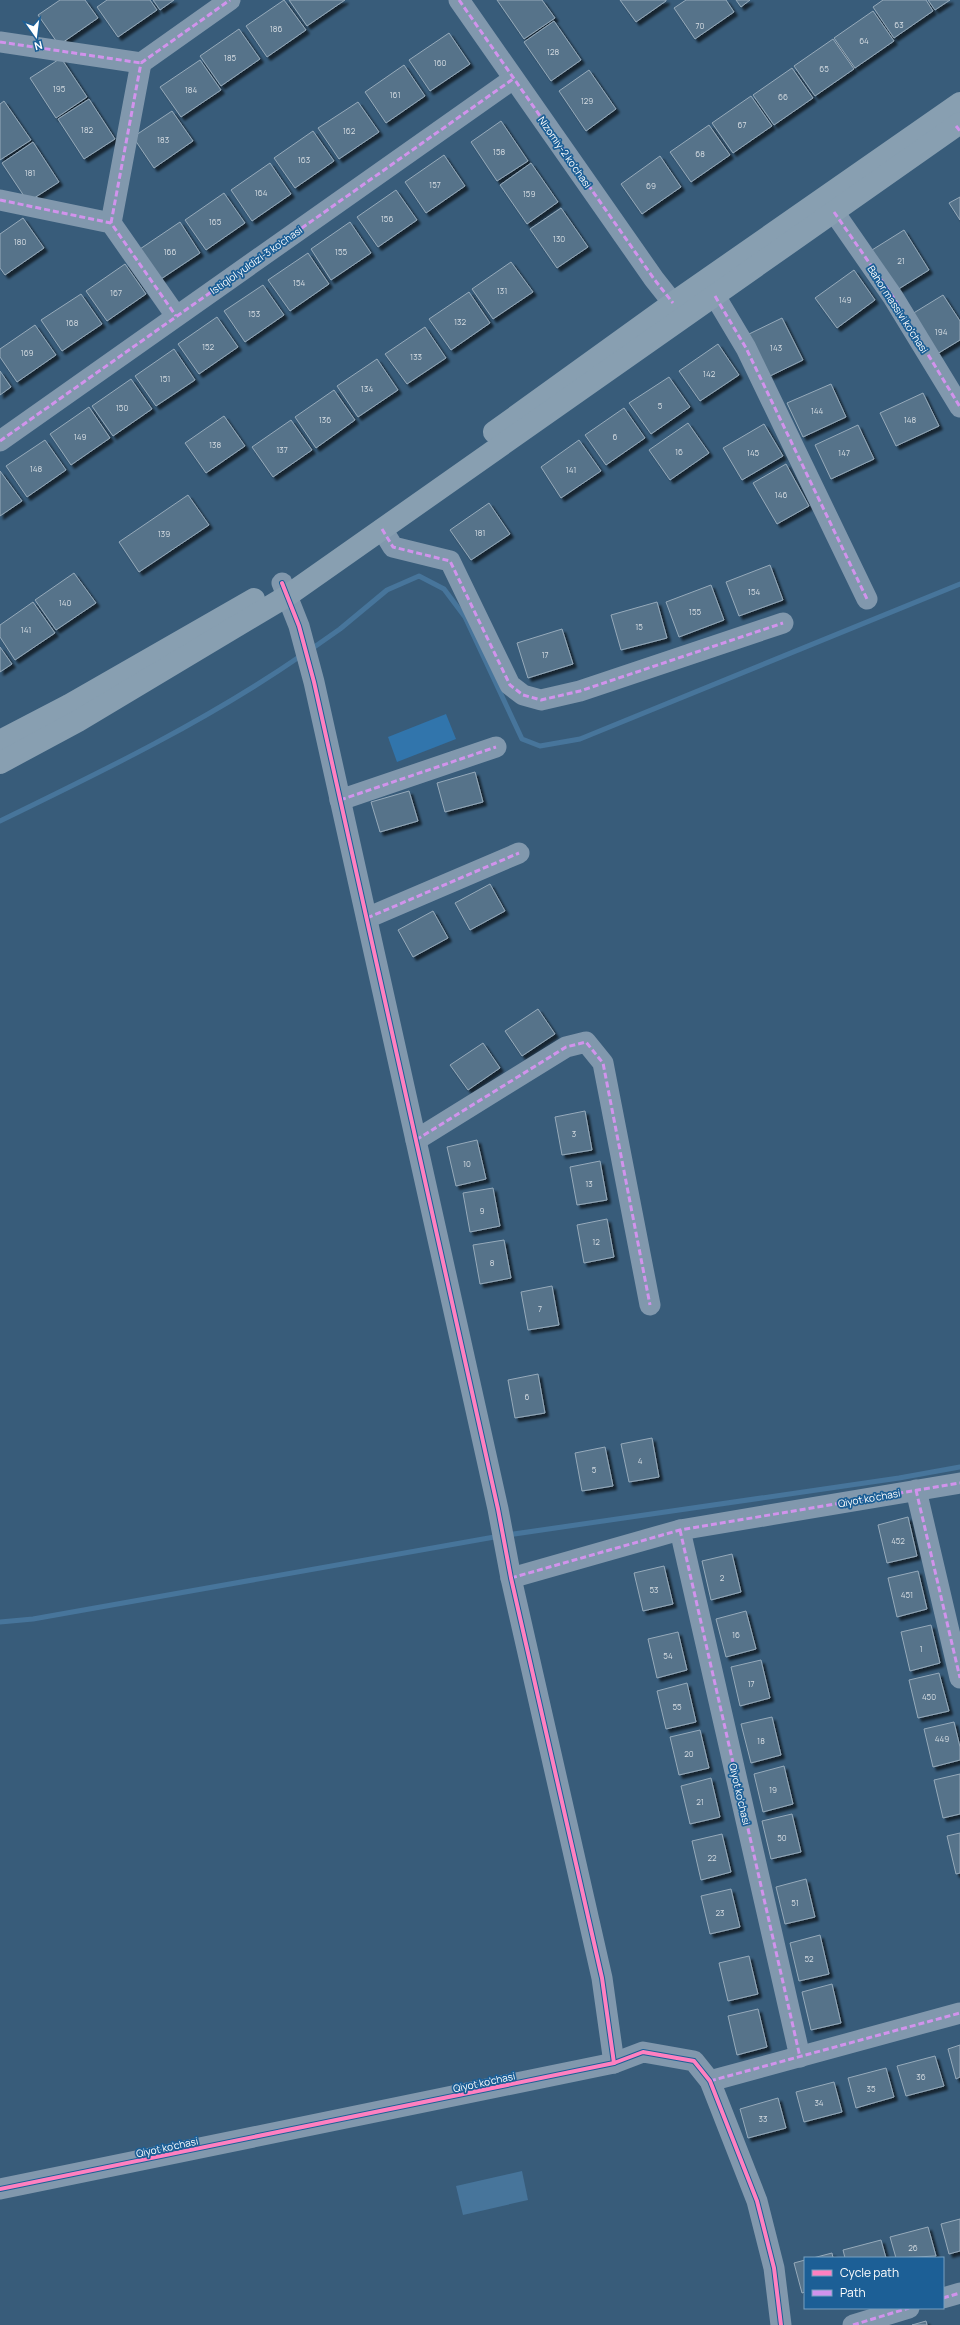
<svg xmlns="http://www.w3.org/2000/svg" width="960" height="2325" font-family="Manrope,sans-serif">
  <defs>
    <filter id="shadow"><feDropShadow dx="3.5" dy="3.5" stdDeviation="1" flood-color="#0009"/></filter>
  </defs>
  <rect width="100%" height="100%" fill="#385c7a"/>
  <path fill="#3175ac" d="M446 714 456 739 397 762 388 737Z"/>
  <path fill="#47759b" d="M522 2171 528 2200 463 2215 456 2186Z"/>
  <g fill="none" stroke-linecap="round" stroke-linejoin="round">
    <g stroke="#47759b" stroke-width="5">
      <path d="M310 650 340 629 387 590 419 576 444 589 465 617 522 739 540 746 580 739 960 584"/>
      <path d="M0 821C103 771 208 720 302 655"/>
      <path d="M507 1535 899 1478 960 1467"/>
      <path d="M0 1622 33 1619 500 1536"/>
    </g>
  </g>
  <g fill="#56738a" stroke="#96aaba" filter="url(#shadow)">
    <path d="M60 0H85L98 18 59 45 38 15Z"/>
    <path d="M107 0H150L157 10 118 37 97 7Z"/>
    <path d="M153 0H174L160 10Z"/>
    <path d="M284 0 306 30 267 57 246 26Z"/>
    <path d="M289 0H345L307 26Z"/>
    <path d="M497 0H542L555 18 524 39Z"/>
    <path d="M620 0H666V1L636 22Z"/>
    <path d="M686 0H726L734 12 695 39 674 8Z"/>
    <path d="M736 0H750L741 7Z"/>
    <path d="M883 0H926L933 11 894 38 873 7Z"/>
    <path d="M928 0H950L935 10Z"/>
    <path d="M873 11 894 41 855 68 834 38Z"/>
    <path d="M554 21 581 60 551 81 524 42Z"/>
    <path d="M239 29 260 59 221 86 200 56Z"/>
    <path d="M449 33 470 64 430 91 409 60Z"/>
    <path d="M833 39 854 69 815 96 794 66Z"/>
    <path d="M61 58 87 97 56 118 30 78Z"/>
    <path d="M200 60 221 90 181 117 160 87Z"/>
    <path d="M404 65 425 96 386 123 365 92Z"/>
    <path d="M792 68 813 98 774 125 753 95Z"/>
    <path d="M589 70 616 109 586 131 559 91Z"/>
    <path d="M751 96 772 126 733 153 712 123Z"/>
    <path d="M89 99 115 139 84 159 58 119Z"/>
    <path d="M4 101 31 140 0 160V104Z"/>
    <path d="M358 102 379 132 339 159 318 128Z"/>
    <path d="M172 111 193 141 154 168 133 137Z"/>
    <path d="M501 121 528 161 497 181 471 142Z"/>
    <path d="M709 125 730 155 691 182 670 152Z"/>
    <path d="M313 131 334 161 295 188 274 158Z"/>
    <path d="M33 142 59 182 28 202 2 163Z"/>
    <path d="M444 155 465 186 426 213 405 182Z"/>
    <path d="M660 156 681 187 642 214 621 184Z"/>
    <path d="M270 163 291 194 252 221 231 190Z"/>
    <path d="M531 163 558 202 527 224 500 185Z"/>
    <path d="M396 190 417 220 378 247 357 217Z"/>
    <path d="M224 193 245 223 206 250 185 220Z"/>
    <path d="M960 197V220L949 203Z"/>
    <path d="M561 208 588 247 557 268 530 229Z"/>
    <path d="M23 218 44 248 5 275 0 268V234Z"/>
    <path d="M180 222 200 253 161 279 140 249Z"/>
    <path d="M350 222 371 253 331 280 311 249Z"/>
    <path d="M904 230 929 270 897 290 872 250Z"/>
    <path d="M308 253 329 284 290 311 268 280Z"/>
    <path d="M511 262 533 292 493 319 472 289Z"/>
    <path d="M125 264 146 294 107 321 86 291Z"/>
    <path d="M854 270 875 300 837 328 815 298Z"/>
    <path d="M263 285 284 315 245 342 224 311Z"/>
    <path d="M469 292 490 323 451 350 429 319Z"/>
    <path d="M81 294 102 324 62 351 41 320Z"/>
    <path d="M943 295 960 321V340L937 354 912 314Z"/>
    <path d="M217 317 238 347 199 374 178 344Z"/>
    <path d="M782 318 803 360 770 376 749 334Z"/>
    <path d="M35 325 56 355 17 382 0 357V349Z"/>
    <path d="M425 327 446 358 407 384 385 354Z"/>
    <path d="M718 344 739 375 700 401 679 371Z"/>
    <path d="M174 349 195 380 156 406 135 376Z"/>
    <path d="M377 359 398 390 358 417 337 386Z"/>
    <path d="M0 371 11 387 0 395Z"/>
    <path d="M669 377 690 407 651 434 629 403Z"/>
    <path d="M131 379 152 409 113 436 92 406Z"/>
    <path d="M831 384 846 417 803 437 787 403Z"/>
    <path d="M334 390 355 420 316 448 295 417Z"/>
    <path d="M923 393 939 426 896 446 880 413Z"/>
    <path d="M89 407 110 438 71 465 50 434Z"/>
    <path d="M624 408 645 438 606 465 585 435Z"/>
    <path d="M224 416 245 446 206 473 185 443Z"/>
    <path d="M291 420 312 450 273 477 252 447Z"/>
    <path d="M688 423 709 453 670 480 649 450Z"/>
    <path d="M764 424 783 456 742 480 723 448Z"/>
    <path d="M858 425 874 459 831 479 815 445Z"/>
    <path d="M45 440 66 470 27 497 6 466Z"/>
    <path d="M579 440 601 471 561 498 541 467Z"/>
    <path d="M786 464 809 506 777 524 753 483Z"/>
    <path d="M0 471 22 501 0 516Z"/>
    <path d="M188 495 209 525 139 572 119 542Z"/>
    <path d="M489 503 510 534 471 560 450 530Z"/>
    <path d="M770 565 783 600 739 616 726 582Z"/>
    <path d="M74 573 96 603 56 630 35 600Z"/>
    <path d="M711 585 724 620 679 637 666 602Z"/>
    <path d="M33 602 55 633 15 660 0 637V625Z"/>
    <path d="M657 602 667 638 621 650 611 615Z"/>
    <path d="M562 629 573 664 528 678 517 643Z"/>
    <path d="M0 647 12 664 0 672Z"/>
    <path d="M475 772 483 802 445 812 437 783Z"/>
    <path d="M409 791 418 821 380 832 371 802Z"/>
    <path d="M490 884 505 911 470 930 455 903Z"/>
    <path d="M433 911 448 938 413 957 398 930Z"/>
    <path d="M538 1009 555 1034 522 1056 505 1031Z"/>
    <path d="M483 1043 500 1068 468 1090 450 1065Z"/>
    <path d="M585 1111 592 1150 562 1155 555 1117Z"/>
    <path d="M477 1140 486 1179 456 1186 447 1147Z"/>
    <path d="M600 1161 607 1200 577 1205 570 1167Z"/>
    <path d="M493 1188 500 1226 470 1232 463 1193Z"/>
    <path d="M607 1219 614 1257 584 1263 577 1225Z"/>
    <path d="M504 1240 511 1278 480 1284 473 1245Z"/>
    <path d="M552 1286 559 1325 528 1330 521 1292Z"/>
    <path d="M538 1374 545 1413 515 1418 508 1380Z"/>
    <path d="M652 1438 659 1477 629 1482 621 1444Z"/>
    <path d="M605 1447 613 1486 582 1491 575 1453Z"/>
    <path d="M908 1517 917 1556 887 1563 878 1525Z"/>
    <path d="M732 1554 741 1592 711 1600 702 1561Z"/>
    <path d="M664 1566 673 1604 643 1611 634 1573Z"/>
    <path d="M918 1571 927 1609 897 1617 888 1578Z"/>
    <path d="M746 1611 756 1649 726 1657 716 1619Z"/>
    <path d="M931 1625 940 1663 910 1671 901 1632Z"/>
    <path d="M678 1632 687 1670 657 1678 648 1639Z"/>
    <path d="M761 1660 770 1698 740 1706 731 1667Z"/>
    <path d="M939 1673 949 1711 918 1718 909 1680Z"/>
    <path d="M687 1683 696 1722 666 1729 657 1691Z"/>
    <path d="M772 1717 781 1755 751 1763 741 1724Z"/>
    <path d="M954 1722 960 1747V1760L933 1767 924 1729Z"/>
    <path d="M700 1730 709 1768 679 1775 670 1737Z"/>
    <path d="M784 1766 793 1804 763 1812 754 1774Z"/>
    <path d="M960 1774V1814L943 1818 934 1780Z"/>
    <path d="M711 1778 720 1817 690 1824 681 1786Z"/>
    <path d="M792 1814 801 1852 771 1859 762 1821Z"/>
    <path d="M960 1833V1873L956 1874 947 1836Z"/>
    <path d="M722 1834 731 1872 701 1880 692 1841Z"/>
    <path d="M806 1879 815 1917 785 1924 776 1887Z"/>
    <path d="M731 1889 740 1927 710 1934 701 1896Z"/>
    <path d="M820 1935 829 1974 799 1981 790 1943Z"/>
    <path d="M749 1956 758 1994 728 2001 719 1963Z"/>
    <path d="M832 1984 841 2023 811 2030 802 1992Z"/>
    <path d="M758 2009 767 2047 737 2055 728 2016Z"/>
    <path d="M960 2045V2077L956 2079 948 2049Z"/>
    <path d="M935 2056 944 2086 906 2096 897 2066Z"/>
    <path d="M886 2068 894 2097 856 2108 848 2078Z"/>
    <path d="M834 2082 842 2112 804 2122 796 2092Z"/>
    <path d="M778 2098 786 2128 748 2138 740 2109Z"/>
    <path d="M960 2219V2251L949 2254 941 2224Z"/>
    <path d="M928 2227 936 2256 896 2258 890 2237Z"/>
    <path d="M881 2240 886 2258H845L843 2250Z"/>
    <path d="M832 2253 833 2258H813Z"/>
    <path d="M805 2260V2292L802 2293 794 2263Z"/>
    <path d="M926 2321 927 2325H912Z"/>
  </g>
  <g fill="none" stroke-linecap="round" stroke-linejoin="round">
    <g stroke="#8198ad" stroke-width="21">
      <path d="M459 0 654 279 673 303"/>
      <path d="M0 42 141 63"/>
      <path d="M141 63 230 0"/>
      <path d="M0 200 111 223 176 316"/>
      <path d="M834 212 893 297 960 407"/>
      <path d="M111 223 141 63"/>
      <path d="M715 296 746 348 867 599"/>
      <path d="M0 441 513 79"/>
      <path d="M382 529 393 547 450 561 510 685 523 695 541 700 580 691 783 623"/>
      <path d="M282 583 299 626 314 682 498 1509 511 1578 602 1978 614 2063"/>
      <path d="M340 800 496 747"/>
      <path d="M367 918 519 853"/>
      <path d="M416 1140 566 1047 586 1042 603 1063 650 1305"/>
      <path d="M916 1490 960 1678"/>
      <path d="M680 1530 800 2057"/>
      <path d="M511 1578 680 1530 960 1483"/>
      <path d="M710 2081 960 2013"/>
      <path d="M0 2189 614 2063 643 2052 694 2061 710 2081 757 2201 774 2268 781 2325"/>
      <path d="M943 2298 960 2293"/>
      <path d="M853 2325 909 2308"/>
    </g>
    <g stroke="#889fb1" stroke-width="22">
      <path d="M494 432 673 303 960 103"/>
      <path d="M0 741 69 705 254 599"/>
      <path d="M0 763 78 721 287 596 960 123"/>
    </g>
    <g stroke="#d193ec" stroke-width="3" stroke-dasharray="6 3" stroke-linecap="butt">
      <path d="M459 0 654 279 673 303"/>
      <path d="M0 42 141 63"/>
      <path d="M141 63 230 0"/>
      <path d="M956 126 960 131"/>
      <path d="M0 200 111 223 176 316"/>
      <path d="M834 212 893 297 960 407"/>
      <path d="M111 223 141 63"/>
      <path d="M715 296 746 348 867 599"/>
      <path d="M0 441 513 79"/>
      <path d="M382 529 393 547 450 561 510 685 523 695 541 700 580 691 783 623"/>
      <path d="M340 800 496 747"/>
      <path d="M367 918 519 853"/>
      <path d="M416 1140 566 1047 586 1042 603 1063 650 1305"/>
      <path d="M916 1490 960 1678"/>
      <path d="M680 1530 800 2057"/>
      <path d="M511 1578 680 1530 960 1483"/>
      <path d="M710 2081 960 2013"/>
      <path d="M943 2298 960 2293"/>
      <path d="M853 2325 909 2308"/>
    </g>
    <g stroke="#1c5f96" stroke-width="6">
      <g id="cycleway">
        <path d="M282 583 299 626 314 682 498 1509 511 1578 602 1978 614 2063"/>
        <path d="M0 2189 614 2063 643 2052 694 2061 710 2081 757 2201 774 2268 781 2325"/>
      </g>
    </g>
    <use href="#cycleway" stroke="#ff80c0" stroke-width="4"/>
  </g>
  <g text-anchor="middle" dominant-baseline="central" stroke-width="3.5" stroke-linejoin="round" paint-order="stroke">
    <g font-size="8" fill="#d5dce2">
      <text x="899" y="24">63</text>
      <text x="700" y="25">70</text>
      <text x="276" y="28">186</text>
      <text x="864" y="40">64</text>
      <text x="553" y="51">128</text>
      <text x="230" y="57">185</text>
      <text x="440" y="62">160</text>
      <text x="824" y="68">65</text>
      <text x="59" y="88">195</text>
      <text x="191" y="89">184</text>
      <text x="395" y="94">161</text>
      <text x="783" y="96">66</text>
      <text x="587" y="100">129</text>
      <text x="742" y="124">67</text>
      <text x="87" y="129">182</text>
      <text x="349" y="130">162</text>
      <text x="163" y="139">183</text>
      <text x="499" y="151">158</text>
      <text x="700" y="153">68</text>
      <text x="304" y="159">163</text>
      <text x="30" y="172">181</text>
      <text x="435" y="184">157</text>
      <text x="651" y="185">69</text>
      <text x="261" y="192">164</text>
      <text x="529" y="193">159</text>
      <text x="387" y="218">156</text>
      <text x="215" y="221">165</text>
      <text x="559" y="238">130</text>
      <text x="20" y="241">180</text>
      <text x="170" y="251">166</text>
      <text x="341" y="251">155</text>
      <text x="901" y="260">21</text>
      <text x="299" y="282">154</text>
      <text x="502" y="290">131</text>
      <text x="116" y="292">167</text>
      <text x="845" y="299">149</text>
      <text x="254" y="313">153</text>
      <text x="460" y="321">132</text>
      <text x="72" y="322">168</text>
      <text x="941" y="331">194</text>
      <text x="208" y="346">152</text>
      <text x="776" y="347">143</text>
      <text x="27" y="352">169</text>
      <text x="416" y="356">133</text>
      <text x="709" y="373">142</text>
      <text x="165" y="378">151</text>
      <text x="367" y="388">134</text>
      <text x="660" y="405">5</text>
      <text x="122" y="407">150</text>
      <text x="817" y="410">144</text>
      <text x="325" y="419">136</text>
      <text x="910" y="419">148</text>
      <text x="80" y="436">149</text>
      <text x="615" y="436">6</text>
      <text x="215" y="444">138</text>
      <text x="282" y="449">137</text>
      <text x="679" y="451">16</text>
      <text x="753" y="452">145</text>
      <text x="844" y="452">147</text>
      <text x="36" y="468">148</text>
      <text x="571" y="469">141</text>
      <text x="781" y="494">146</text>
      <text x="480" y="532">181</text>
      <text x="164" y="533">139</text>
      <text x="754" y="591">154</text>
      <text x="65" y="602">140</text>
      <text x="695" y="611">155</text>
      <text x="639" y="626">15</text>
      <text x="26" y="629">141</text>
      <text x="545" y="654">17</text>
      <text x="574" y="1133">3</text>
      <text x="467" y="1163">10</text>
      <text x="589" y="1183">13</text>
      <text x="482" y="1210">9</text>
      <text x="596" y="1241">12</text>
      <text x="492" y="1262">8</text>
      <text x="540" y="1308">7</text>
      <text x="527" y="1396">6</text>
      <text x="640" y="1460">4</text>
      <text x="594" y="1469">5</text>
      <text x="898" y="1540">452</text>
      <text x="722" y="1577">2</text>
      <text x="654" y="1589">53</text>
      <text x="907" y="1594">451</text>
      <text x="736" y="1634">16</text>
      <text x="921" y="1648">1</text>
      <text x="668" y="1655">54</text>
      <text x="751" y="1683">17</text>
      <text x="929" y="1696">450</text>
      <text x="677" y="1706">55</text>
      <text x="942" y="1738">449</text>
      <text x="761" y="1740">18</text>
      <text x="689" y="1753">20</text>
      <text x="773" y="1789">19</text>
      <text x="700" y="1801">21</text>
      <text x="782" y="1837">50</text>
      <text x="712" y="1857">22</text>
      <text x="795" y="1902">51</text>
      <text x="720" y="1912">23</text>
      <text x="809" y="1958">52</text>
      <text x="921" y="2076">36</text>
      <text x="871" y="2088">35</text>
      <text x="819" y="2102">34</text>
      <text x="763" y="2118">33</text>
      <text x="913" y="2247">26</text>
    </g>
    <g font-size="10" fill="#fff" stroke="#1c5f96">
      <text transform="translate(565 152) rotate(55)">Nizomiy-2 ko'chasi</text>
      <text transform="translate(256 260) rotate(-35)">Istiqlol yuldizi-3 ko'chasi</text>
      <text transform="translate(898 309) rotate(57)">Bahor massivi ko'chasi</text>
      <text transform="translate(869 1498) rotate(-10)">Qiyot ko'chasi</text>
      <text transform="translate(740 1794) rotate(77)">Qiyot ko'chasi</text>
      <text transform="translate(484 2082) rotate(-12)">Qiyot ko'chasi</text>
      <text transform="translate(167 2147) rotate(-12)">Qiyot ko'chasi</text>
    </g>
  </g>
  <rect x="804" y="2257" width="140" height="52" fill="#1c5f96" stroke="#779fc0"/>
  <rect x="812" y="2270" width="20" height="6" fill="#ff80c0" stroke="#779fc0"/>
  <text x="840" y="2277" font-size="12" fill="#ffffff">Cycle path</text>
  <rect x="812" y="2290" width="20" height="6" fill="#d193ec" stroke="#779fc0"/>
  <text x="840" y="2297" font-size="12" fill="#ffffff">Path</text>
  <g transform="translate(36 36) rotate(166)" stroke="#1c5f96" stroke-width="3" paint-order="stroke">
  <path d="M0-3L7 15L0 10L-7 15Z" fill="#ffffff"/>
  <text y="-6" font-size="11" font-weight="bold" text-anchor="middle" fill="#ffffff">N</text>
  </g>
</svg>
